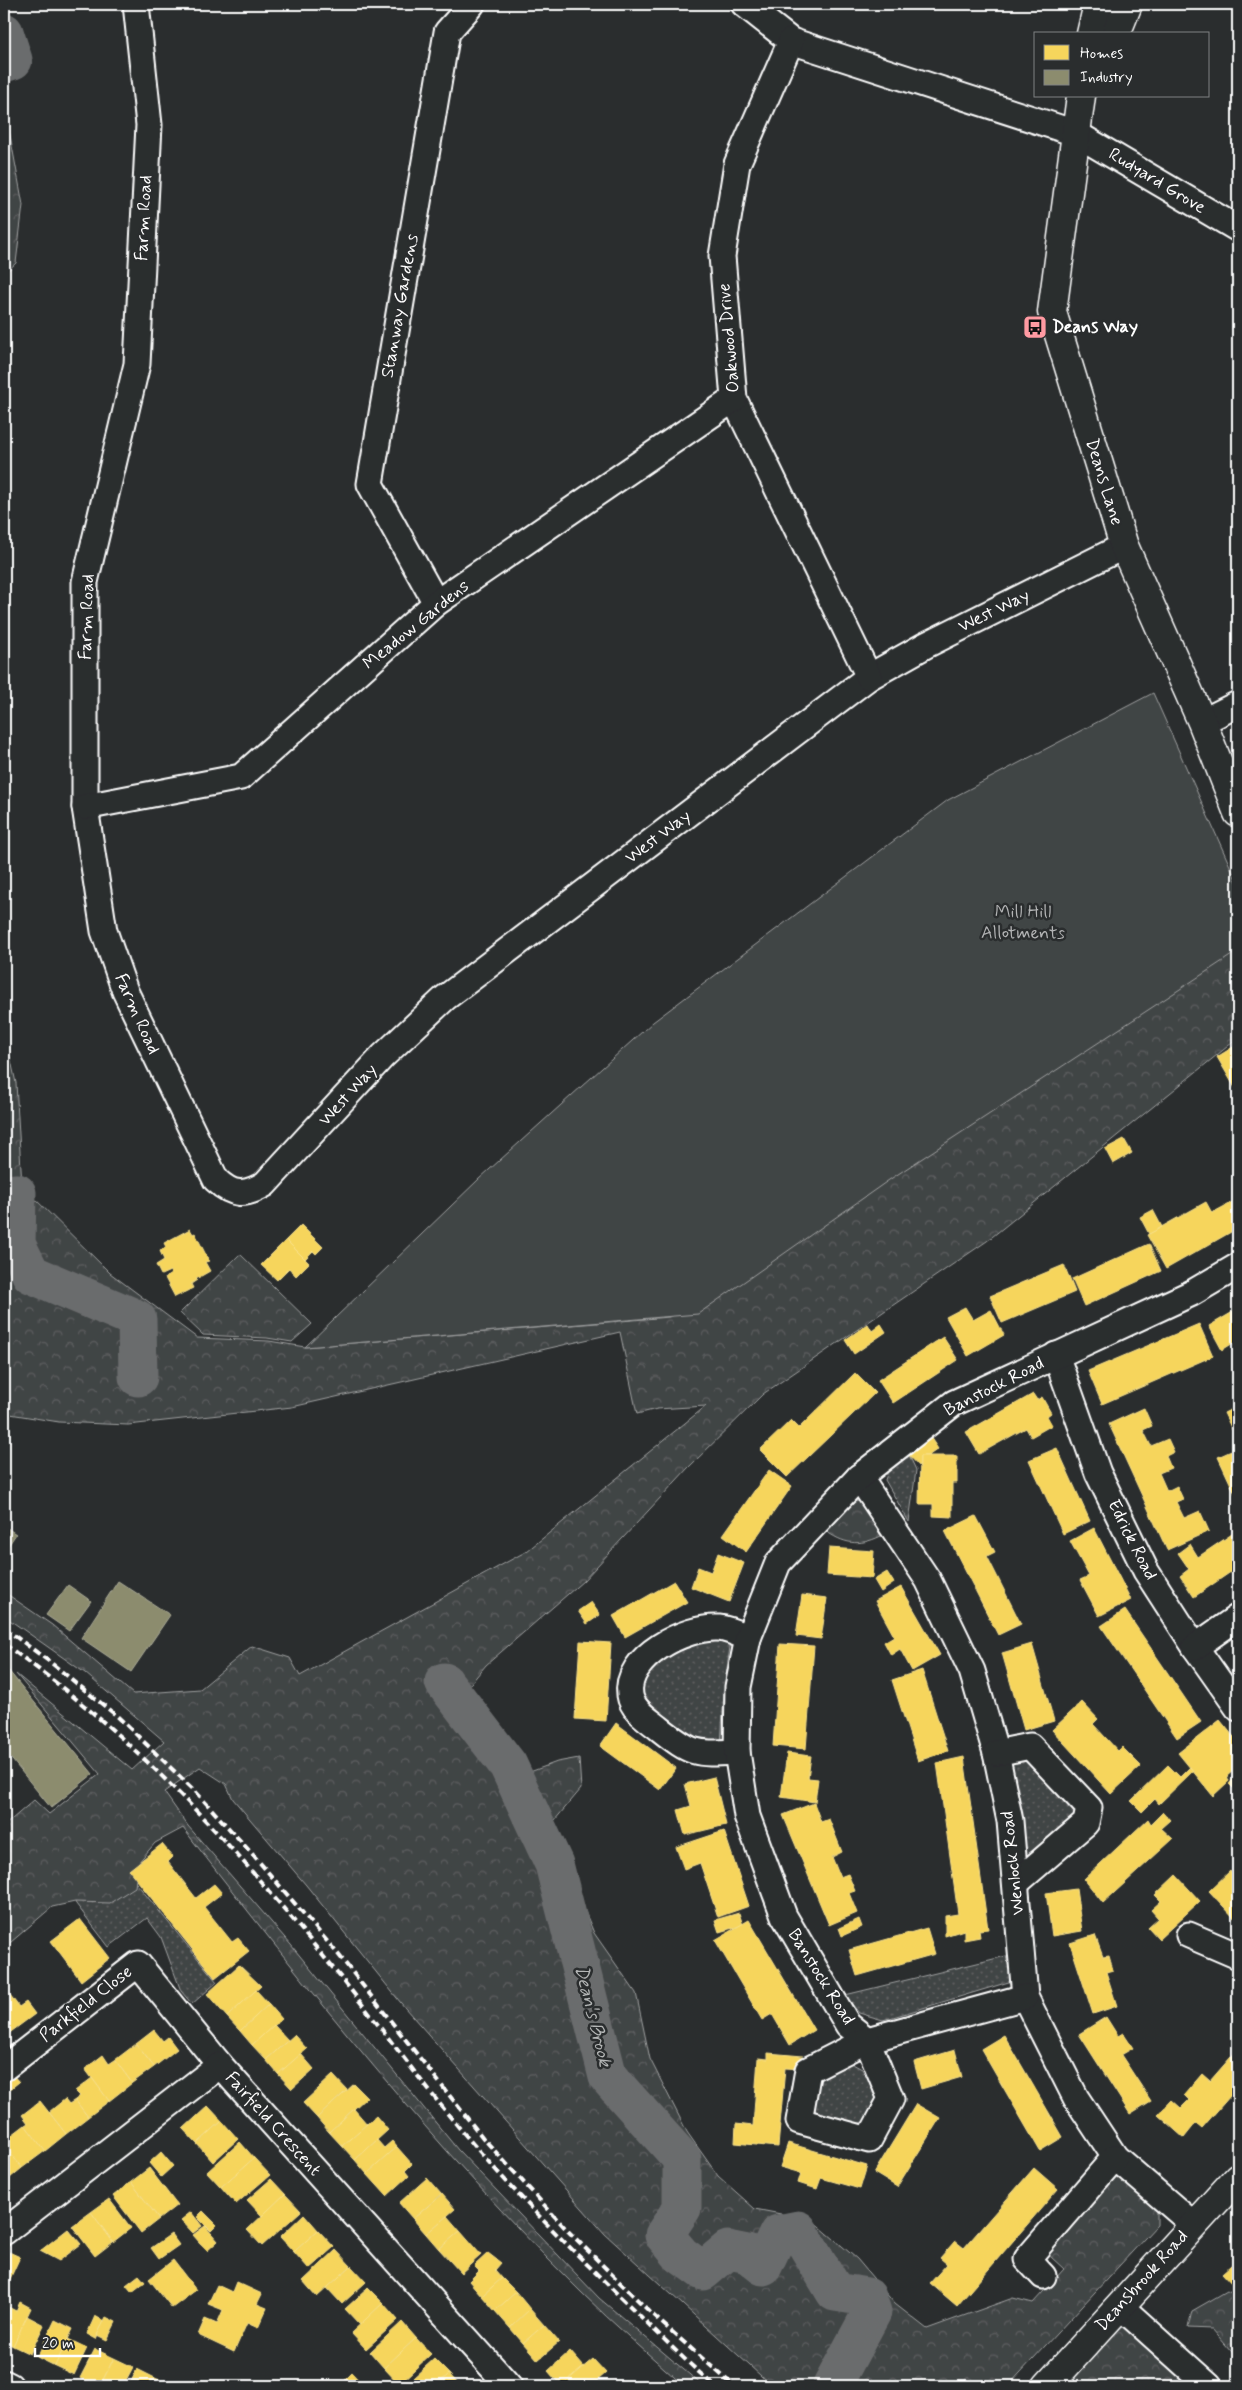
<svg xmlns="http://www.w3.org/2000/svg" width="1242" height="2390" font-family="Mynerve,sans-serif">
  <defs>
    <pattern id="grass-dots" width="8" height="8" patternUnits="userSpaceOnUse" patternTransform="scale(1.25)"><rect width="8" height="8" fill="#414445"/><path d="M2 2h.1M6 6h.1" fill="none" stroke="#5e6061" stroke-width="1.8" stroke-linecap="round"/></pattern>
    <pattern id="forest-crowns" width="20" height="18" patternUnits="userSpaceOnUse" patternTransform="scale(1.25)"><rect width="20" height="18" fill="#414445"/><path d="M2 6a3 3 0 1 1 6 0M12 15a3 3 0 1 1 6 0" fill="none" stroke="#5e6061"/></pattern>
  </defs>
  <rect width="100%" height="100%" fill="#2a2d2e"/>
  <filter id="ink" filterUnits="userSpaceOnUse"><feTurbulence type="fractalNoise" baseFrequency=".02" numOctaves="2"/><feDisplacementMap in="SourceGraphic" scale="10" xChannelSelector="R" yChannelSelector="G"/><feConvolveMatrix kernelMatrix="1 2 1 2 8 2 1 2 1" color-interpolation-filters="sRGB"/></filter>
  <g filter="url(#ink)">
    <g fill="url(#grass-dots)" stroke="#a0a2a2">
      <path d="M909 1455 916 1470 909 1522 885 1480 888 1471Z"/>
      <path d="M699 1637 731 1639 724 1691 721 1747 685 1741 636 1693 643 1670Z"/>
      <path d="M1022 1755 1079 1806 1080 1819 1027 1869 1009 1758Z"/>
      <path d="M128 1873 217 1982 192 2004 181 1991 161 1937 147 1918 109 1947 76 1904 75 1902Z"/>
      <path d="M1006 1956 1012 1981 883 2020 859 2013 845 1995Z"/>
      <path d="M847 2061 862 2069 881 2099 871 2120 853 2125 818 2116C801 2085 822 2074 847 2061Z"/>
    </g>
    <g fill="url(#forest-crowns)" stroke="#a0a2a2">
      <path d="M4 8 14 34 7 119 23 205 16 263 4 274Z"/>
      <path d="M1238 898V1038L987 1241 763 1394 688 1468 583 1581 486 1665 467 1688 498 1744 519 1776 557 1762 579 1758 581 1789 554 1821 568 1871 594 1933 636 1993 650 2059 687 2132 718 2176 755 2209 812 2220 857 2259 895 2304 927 2329 1013 2298 1033 2303 1064 2269 1051 2257 1048 2250 1120 2172 1157 2207V2225L1008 2386H772L605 2234 405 2008 306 1885 233 1799 226 1784 200 1767 164 1792 188 1826 291 1945 458 2150 599 2298 703 2386H684C650 2355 614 2325 581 2292 436 2150 308 1989 183 1828L155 1843 138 1863 135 1887 110 1903 75 1902 52 1907 4 1948V1826L34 1800 49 1814 100 1774 16 1674 132 1770 164 1741 85 1673 4 1616V1592L52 1625 133 1694 200 1689 252 1646 290 1658 300 1676 527 1551 706 1406 657 1409 637 1414 620 1332 292 1407 128 1425 59 1422 4 1413V1029L16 1083 22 1186 110 1273 197 1338 269 1341 305 1347 669 1317 710 1294Z"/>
      <path d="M240 1254 312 1324 292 1342 267 1338 203 1335 180 1313Z"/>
      <path d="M860 1501 881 1536C858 1547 844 1544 824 1530L848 1503Z"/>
      <path d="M1227 2291 1238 2296V2359L1212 2329 1188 2328 1192 2311Z"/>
      <path d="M1120 2306 1211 2386H1046Z"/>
    </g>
    <path fill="#414445" stroke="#a0a2a2" d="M1153 693 1238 884V951L889 1180 698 1314 305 1347 479 1179 653 1022 948 800Z"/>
    <g fill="#f6d55c" stroke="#f9e28d">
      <path d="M1238 1044V1093L1217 1057Z"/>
      <path d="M1124 1139 1132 1153 1113 1164 1105 1149Z"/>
      <path d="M1238 1199V1228L1166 1269 1147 1235 1206 1202 1212 1213Z"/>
      <path d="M1153 1210 1162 1227 1149 1234 1140 1217Z"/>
      <path d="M301 1225 323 1247 316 1254 313 1251 305 1259 286 1240Z"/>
      <path d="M190 1229 193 1234 195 1233 209 1261 205 1262 210 1271 196 1279 197 1280 191 1284 193 1288 175 1297 165 1278 171 1274 170 1271 161 1275 156 1265 164 1260 160 1251 166 1247 164 1243Z"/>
      <path d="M286 1240 309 1263 296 1276 289 1268 277 1280 261 1265Z"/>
      <path d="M1149 1244 1161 1271 1084 1306 1072 1279Z"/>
      <path d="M1064 1265 1075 1292 1002 1323 990 1296Z"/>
      <path d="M965 1307 973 1320 991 1310 1004 1335 968 1356 946 1317Z"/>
      <path d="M1238 1309V1340L1222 1350 1209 1326Z"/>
      <path d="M868 1324 872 1331 881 1324 886 1332 854 1354 845 1340Z"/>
      <path d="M1199 1324 1213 1356 1102 1404 1088 1371Z"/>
      <path d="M943 1337 958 1360 893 1403 878 1380Z"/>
      <path d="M855 1373 875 1393 787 1477 760 1450 791 1420 799 1428Z"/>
      <path d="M1033 1394 1037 1400 1042 1397 1051 1413 1047 1416 1052 1425 1031 1437 1026 1428 979 1454 966 1432Z"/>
      <path d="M1238 1406V1437L1236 1438 1224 1413Z"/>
      <path d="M1144 1408 1152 1426 1143 1430 1151 1446 1168 1439 1174 1452 1166 1456 1171 1468 1159 1473 1167 1491 1177 1486 1183 1499 1176 1502 1184 1518 1200 1511 1209 1531 1167 1550 1109 1424Z"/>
      <path d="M930 1437 938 1449 928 1456H920V1467L907 1453Z"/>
      <path d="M1057 1448 1090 1521 1063 1534 1029 1460Z"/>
      <path d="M1238 1448V1500L1218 1457Z"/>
      <path d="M920 1456H957V1483H952V1517L933 1516V1504H919Z"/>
      <path d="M769 1470 792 1486 746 1552 723 1535Z"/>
      <path d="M976 1516 995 1552 987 1556 1021 1624 998 1635 945 1531Z"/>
      <path d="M1094 1528 1131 1600 1099 1616 1080 1580 1089 1576 1070 1541Z"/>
      <path d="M1238 1530V1567L1194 1597 1180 1576 1189 1569 1178 1553 1190 1544 1198 1557Z"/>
      <path d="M829 1548 874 1551 872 1578 827 1575Z"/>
      <path d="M718 1553 744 1563 729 1602 691 1587 698 1567 711 1572Z"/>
      <path d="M887 1572 894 1583 881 1592 874 1580Z"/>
      <path d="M674 1581 687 1602 625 1637 613 1616Z"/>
      <path d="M901 1587 940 1655 912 1671 900 1649 891 1655 884 1642 894 1636 875 1601Z"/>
      <path d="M802 1595 827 1598 821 1639 796 1636Z"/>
      <path d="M591 1602 600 1615 587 1624 578 1611Z"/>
      <path d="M1125 1610 1201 1722 1177 1738 1101 1626Z"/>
      <path d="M580 1641 611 1643 606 1721 575 1719Z"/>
      <path d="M780 1644 814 1646 806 1749 773 1746Z"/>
      <path d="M1032 1644 1054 1721 1024 1730 1002 1653Z"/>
      <path d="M922 1670 948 1751 918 1761 892 1680Z"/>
      <path d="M1082 1702 1098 1719 1093 1724 1118 1751 1122 1747 1141 1766 1111 1794 1052 1730Z"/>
      <path d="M1220 1720 1238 1742V1767L1227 1776 1229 1781 1213 1796 1178 1753Z"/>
      <path d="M616 1723 676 1768 660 1790 600 1746Z"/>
      <path d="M787 1753 811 1756 808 1778 818 1779 815 1802 781 1797Z"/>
      <path d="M964 1757 988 1929 979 1930 980 1937 964 1940V1930L945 1936V1916L958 1914 937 1763Z"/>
      <path d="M1168 1765 1180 1777 1190 1767 1193 1771 1159 1804 1155 1799 1142 1812 1131 1801Z"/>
      <path d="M1238 1774V1793L1229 1784Z"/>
      <path d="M714 1777 726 1825 685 1835 678 1810 691 1806 685 1784Z"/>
      <path d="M814 1803 821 1822 829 1819 842 1852 832 1857 840 1877 848 1874 855 1891 849 1893 857 1913 829 1925 783 1815Z"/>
      <path d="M1163 1812 1170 1820 1161 1828 1173 1839 1103 1903 1084 1879 1148 1819 1151 1824Z"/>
      <path d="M724 1831 749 1906 718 1917 700 1863 684 1869 676 1847Z"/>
      <path d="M162 1844 173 1857 168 1862 196 1898 214 1884 222 1893 204 1907 232 1942 238 1938 249 1951 215 1978 129 1870Z"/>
      <path d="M1230 1871 1238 1880V1922L1209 1891Z"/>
      <path d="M1176 1875 1200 1901 1159 1939 1148 1927 1158 1918 1151 1910 1161 1901 1155 1895Z"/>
      <path d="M1076 1889 1082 1931 1052 1936 1046 1893Z"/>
      <path d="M739 1913 743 1925 719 1932 715 1920Z"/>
      <path d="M80 1919 110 1958 81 1981 51 1941Z"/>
      <path d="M859 1919 862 1927 842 1936 839 1928Z"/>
      <path d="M749 1920 814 2030 790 2045 772 2014 762 2020 715 1940Z"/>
      <path d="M927 1928 935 1954 857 1976 849 1950Z"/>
      <path d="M1095 1935 1103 1957 1109 1956 1113 1970 1106 1972 1117 2006 1093 2014 1070 1943Z"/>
      <path d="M239 1965 261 1986 227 2017 207 1994Z"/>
      <path d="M4 1987 13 1999 4 2006Z"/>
      <path d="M256 1990 269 2004 240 2031 227 2017Z"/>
      <path d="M13 1999 19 2007 26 2002 35 2014 4 2037V2006Z"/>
      <path d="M269 2004 282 2019 252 2045 240 2031Z"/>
      <path d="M1106 2017 1118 2036 1123 2033 1133 2048 1121 2055 1151 2101 1130 2114 1079 2034Z"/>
      <path d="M274 2025 288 2040 266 2060 252 2045Z"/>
      <path d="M154 2030 163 2041 168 2037 177 2049 154 2067 136 2044Z"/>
      <path d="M294 2035 307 2049 278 2074 266 2060Z"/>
      <path d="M1004 2035 1063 2137 1040 2151 981 2049Z"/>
      <path d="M136 2044 154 2067 132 2083 115 2060Z"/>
      <path d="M1238 2049V2087L1202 2128 1196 2123 1184 2138 1158 2115 1172 2100 1181 2108 1189 2100 1184 2095 1202 2074 1210 2081Z"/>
      <path d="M955 2050 962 2077 921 2089 914 2062Z"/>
      <path d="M768 2053 803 2056 802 2069 785 2068 778 2147 735 2143 736 2124 753 2126 758 2058 768 2059Z"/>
      <path d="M301 2054 314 2069 292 2089 278 2074Z"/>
      <path d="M103 2055 109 2064 115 2060 132 2083 109 2101 85 2069Z"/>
      <path d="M11 2073 19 2082 4 2094V2078Z"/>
      <path d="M333 2075 347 2090 317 2118 303 2103Z"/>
      <path d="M92 2078 109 2101 88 2117 75 2100 80 2096 75 2091Z"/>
      <path d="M354 2084 367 2097 329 2132 317 2118Z"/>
      <path d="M65 2099 69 2104 75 2100 88 2117 66 2134 49 2112Z"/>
      <path d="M40 2101 66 2134 45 2151 25 2125 28 2123 22 2115Z"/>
      <path d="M916 2104 940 2118 897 2187 874 2173Z"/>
      <path d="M208 2106 222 2121 197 2144 183 2129Z"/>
      <path d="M354 2109 367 2124 342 2146 329 2132Z"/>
      <path d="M376 2116 388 2130 355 2160 342 2146Z"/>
      <path d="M222 2121 238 2139 213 2162 197 2144Z"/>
      <path d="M25 2125 45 2151 22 2168 4 2145V2141Z"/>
      <path d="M377 2140 384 2148 392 2141 397 2147 367 2174 355 2160Z"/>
      <path d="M240 2142 254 2158 221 2187 207 2172Z"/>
      <path d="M788 2143 867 2166 860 2189 821 2178 817 2189 798 2183 801 2173 780 2167Z"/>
      <path d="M4 2145 22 2168 4 2183Z"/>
      <path d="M397 2147 412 2164 405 2171 409 2176 387 2196 367 2174Z"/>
      <path d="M161 2152 173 2166 161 2177 149 2163Z"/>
      <path d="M254 2158 270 2175 236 2204 221 2187Z"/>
      <path d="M149 2168 177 2205 159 2219 131 2182Z"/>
      <path d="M1034 2168 1058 2189 957 2306 930 2283 947 2264 940 2258 955 2241 964 2248Z"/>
      <path d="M427 2178 441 2194 413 2219 399 2203Z"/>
      <path d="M271 2179 285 2194 262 2216 247 2200Z"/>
      <path d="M131 2182 159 2219 141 2233 113 2196Z"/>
      <path d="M285 2194 301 2211 262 2246 247 2230Z"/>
      <path d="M442 2194 455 2209 426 2234 413 2219Z"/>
      <path d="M109 2199 131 2228 113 2242 91 2212Z"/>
      <path d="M203 2211 217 2225 211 2231 197 2217Z"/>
      <path d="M91 2212 113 2242 95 2256 72 2226Z"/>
      <path d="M191 2212 202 2226 193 2233 181 2220Z"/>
      <path d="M304 2214 318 2230 294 2252 280 2237Z"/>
      <path d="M447 2216 460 2231 439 2249 426 2234Z"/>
      <path d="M205 2226 218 2241 207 2251 193 2235Z"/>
      <path d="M68 2229 81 2244 59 2261 40 2251Z"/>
      <path d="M318 2230 334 2247 309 2269 294 2252Z"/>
      <path d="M460 2231 481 2255 461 2273 439 2249Z"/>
      <path d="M171 2234 179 2245 159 2259 151 2248Z"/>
      <path d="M336 2250 351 2266 317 2297 303 2281Z"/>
      <path d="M9 2252 20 2257 9 2281 4 2279V2258L6 2259Z"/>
      <path d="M488 2253 501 2263 495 2270 502 2278 482 2296 469 2281 479 2271 474 2266Z"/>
      <path d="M1238 2259V2282L1234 2286 1222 2273Z"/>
      <path d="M173 2260 196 2290 172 2308 149 2279Z"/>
      <path d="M351 2266 366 2282 342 2304 327 2288Z"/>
      <path d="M139 2275 145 2282 132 2292 126 2285Z"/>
      <path d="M502 2278 516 2292 495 2311 482 2296Z"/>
      <path d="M236 2282 262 2294 257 2304 267 2308 258 2328 247 2323 234 2352 198 2335 205 2319 217 2324 223 2310 208 2304 217 2285 232 2292Z"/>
      <path d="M368 2288 383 2303 360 2325 345 2309Z"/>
      <path d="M516 2292 530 2309 510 2328 495 2311Z"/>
      <path d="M20 2302 31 2308 13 2346 4 2341V2305L16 2311Z"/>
      <path d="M383 2303 398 2320 366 2349 351 2333Z"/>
      <path d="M530 2309 544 2325 523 2343 510 2328Z"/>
      <path d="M27 2316 44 2325 30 2354 13 2346Z"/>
      <path d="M95 2316 104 2321 96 2339 87 2334Z"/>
      <path d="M106 2317 116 2322 107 2340 97 2335Z"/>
      <path d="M55 2320 73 2329 55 2366 37 2357Z"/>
      <path d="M402 2322 416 2338 384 2368 370 2352Z"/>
      <path d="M544 2325 559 2342 538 2360 523 2343Z"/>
      <path d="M416 2338 431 2354 399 2384 384 2368Z"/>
      <path d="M68 2339 87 2348 74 2375 55 2366Z"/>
      <path d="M95 2349 114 2358 100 2386 80 2378Z"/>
      <path d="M570 2351 584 2367 561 2386 548 2371Z"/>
      <path d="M114 2358 133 2367 123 2386H100Z"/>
      <path d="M434 2359 449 2374 436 2386H420L413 2378Z"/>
      <path d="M593 2359 606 2373 591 2386H561Z"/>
      <path d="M137 2369 155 2378 151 2386H129Z"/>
      <path d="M352 2373 364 2386H350L345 2380Z"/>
      <path d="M449 2374 460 2386H436Z"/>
      <path d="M155 2378 171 2386H151Z"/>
    </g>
    <g fill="#8c8c6e" stroke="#aeae9a">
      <path d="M4 1526 16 1534 4 1552Z"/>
      <path d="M118 1581 170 1615 131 1672 81 1638Z"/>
      <path d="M68 1585 91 1601 69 1631 46 1615Z"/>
      <path d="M8 1670 93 1774 51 1808 4 1750V1673Z"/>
    </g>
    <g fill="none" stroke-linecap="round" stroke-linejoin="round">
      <g stroke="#6a6c6d" stroke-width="39">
        <path d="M4 32 13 60 4 63"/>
        <path d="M4 1194 17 1193 16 1244 31 1274 137 1319 138 1377"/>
        <path d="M444 1682 508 1765 554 1864 608 2077 682 2159V2208L664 2235 681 2255 703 2271 728 2250 748 2254 763 2266 778 2234 798 2230 835 2292 867 2297 872 2312 832 2386"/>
      </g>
      <g stroke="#fff" stroke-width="29">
        <g id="minor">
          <path d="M136 4 149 125 137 364 85 582V807L104 931 125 991 216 1180C233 1196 245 1196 265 1184L383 1056 445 998 869 677 926 645 1124 546"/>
          <path d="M744 4 791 41 1075 133 1238 229"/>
          <path d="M791 41 737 164 722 256 734 399 869 677"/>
          <path d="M436 603 370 484 447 32 472 4"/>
          <path d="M1202 722 1238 704"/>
          <path d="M85 807 241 777 436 603 734 399"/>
          <path d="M1056 1355 1098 1473 1146 1571 1195 1647 1238 1708"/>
          <path d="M859 1477 928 1580 972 1671 996 1753 1010 1821 1025 1997 1076 2098 1115 2157 1194 2225"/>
          <path d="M1195 1647 1238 1617"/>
          <path d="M737 1752C695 1754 693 1755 660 1729 649 1720 632 1710 630 1695 624 1657 686 1626 719 1628 729 1629 739 1634 748 1638"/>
          <path d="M996 1753 1030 1746 1089 1808 1086 1823 1016 1883"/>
          <path d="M1189 1935 1238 1956"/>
          <path d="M1025 1997 867 2040 848 2025 784 1916 747 1816 737 1752 738 1687 748 1638 778 1563 859 1477 954 1403 1192 1293 1238 1266"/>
          <path d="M867 2040 891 2099 869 2140 799 2121 808 2070Z"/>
          <path d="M4 2068 138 1964 220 2065"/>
          <path d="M4 2232 220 2065 509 2386"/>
          <path d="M1043 2276 1027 2259 1115 2157"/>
          <path d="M1120 2306 1209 2386"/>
          <path d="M4 2383 10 2386"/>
        </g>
      </g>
      <g stroke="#fff" stroke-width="31">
        <g id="primary">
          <path d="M1091 34 1098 4"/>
          <path d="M1116 34 1128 4"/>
          <path d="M1081 96 1052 312 1124 546 1202 722 1238 813"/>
          <path d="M1047 2386 1238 2177"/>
        </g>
      </g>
      <use href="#minor" stroke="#2a2d2e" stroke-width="25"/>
      <use href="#primary" stroke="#2a2d2e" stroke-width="28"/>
      <g stroke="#fff" stroke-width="4" stroke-dasharray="8 4" stroke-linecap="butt">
        <path d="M4 1628 50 1662 117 1716 196 1792 255 1857 338 1954 483 2138 568 2231 654 2316 734 2386"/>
        <path d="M4 1644C133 1735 229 1840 328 1962 378 2022 423 2086 473 2144 523 2202 577 2255 632 2308 659 2334 686 2362 715 2386"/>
      </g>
    </g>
  </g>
  <defs>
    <g id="bus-square" transform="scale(1.25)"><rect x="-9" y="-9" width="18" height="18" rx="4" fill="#ff9aa2" stroke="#2a2d2e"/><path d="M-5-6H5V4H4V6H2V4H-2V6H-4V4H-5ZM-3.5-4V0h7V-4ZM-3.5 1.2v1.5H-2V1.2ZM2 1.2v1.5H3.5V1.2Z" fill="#111"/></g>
  </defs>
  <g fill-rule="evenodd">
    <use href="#bus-square" x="1035" y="327"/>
  </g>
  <g text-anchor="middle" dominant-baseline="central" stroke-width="5" stroke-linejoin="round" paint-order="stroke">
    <g font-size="18" fill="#fff" stroke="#2a2d2e">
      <text transform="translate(1157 181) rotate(31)">Rudyard Grove</text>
      <text transform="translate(144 218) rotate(-87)">Farm Road</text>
      <text transform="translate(400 306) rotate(-80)">Stanway Gardens</text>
      <text transform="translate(729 338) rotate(-95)">Oakwood Drive</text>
      <text transform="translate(1104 482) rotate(73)">Deans Lane</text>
      <text transform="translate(994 611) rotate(-26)">West Way</text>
      <text transform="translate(87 617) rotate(-88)">Farm Road</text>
      <text transform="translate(416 625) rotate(-39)">Meadow Gardens</text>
      <text transform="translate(658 837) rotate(-37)">West Way</text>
      <text transform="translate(137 1014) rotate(66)">Farm Road</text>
      <text transform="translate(348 1095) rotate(-48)">West Way</text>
      <text transform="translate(994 1387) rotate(-27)">Banstock Road</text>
      <text transform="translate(1132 1540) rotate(63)">Edrick Road</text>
      <text transform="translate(1013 1863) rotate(-96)">Wenlock Road</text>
      <text transform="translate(821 1977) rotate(58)">Banstock Road</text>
      <text transform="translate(86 2004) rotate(-38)">Parkfield Close</text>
      <text transform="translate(273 2124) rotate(48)">Fairfield Crescent</text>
      <text transform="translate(1142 2281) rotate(-48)">Deansbrook Road</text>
    </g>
    <g font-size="18" font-weight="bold" fill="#fff" stroke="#2a2d2e" text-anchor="start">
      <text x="1052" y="327">Deans Way</text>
    </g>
    <g font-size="18" fill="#b3b4b5" stroke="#2a2d2e">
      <text x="1023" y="912">Mill Hill<tspan x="1023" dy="21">Allotments</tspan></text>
    </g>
    <g font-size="19" font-style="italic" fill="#b4b6b6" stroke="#2a2d2e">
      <text transform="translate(593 2016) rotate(76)">Dean's Brook</text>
    </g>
  </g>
  <rect width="1242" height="2390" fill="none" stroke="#2a2d2e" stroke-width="20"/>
  <rect x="10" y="10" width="1222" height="2370" fill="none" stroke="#fff" stroke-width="2" filter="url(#ink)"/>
  <rect x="1034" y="32" width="175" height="65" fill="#2a2d2e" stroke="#7f8182"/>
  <rect x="1044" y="45" width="25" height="15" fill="#f6d55c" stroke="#7f8182"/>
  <text x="1080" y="58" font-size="15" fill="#ffffff">Homes</text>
  <rect x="1044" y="70" width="25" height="15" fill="#8c8c6e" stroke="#7f8182"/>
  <text x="1080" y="82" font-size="15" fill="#ffffff">Industry</text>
  <path d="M35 2348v8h65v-8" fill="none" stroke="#ffffff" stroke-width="2.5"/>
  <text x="42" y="2348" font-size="15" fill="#ffffff" stroke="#2a2d2e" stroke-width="4" paint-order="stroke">20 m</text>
</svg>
